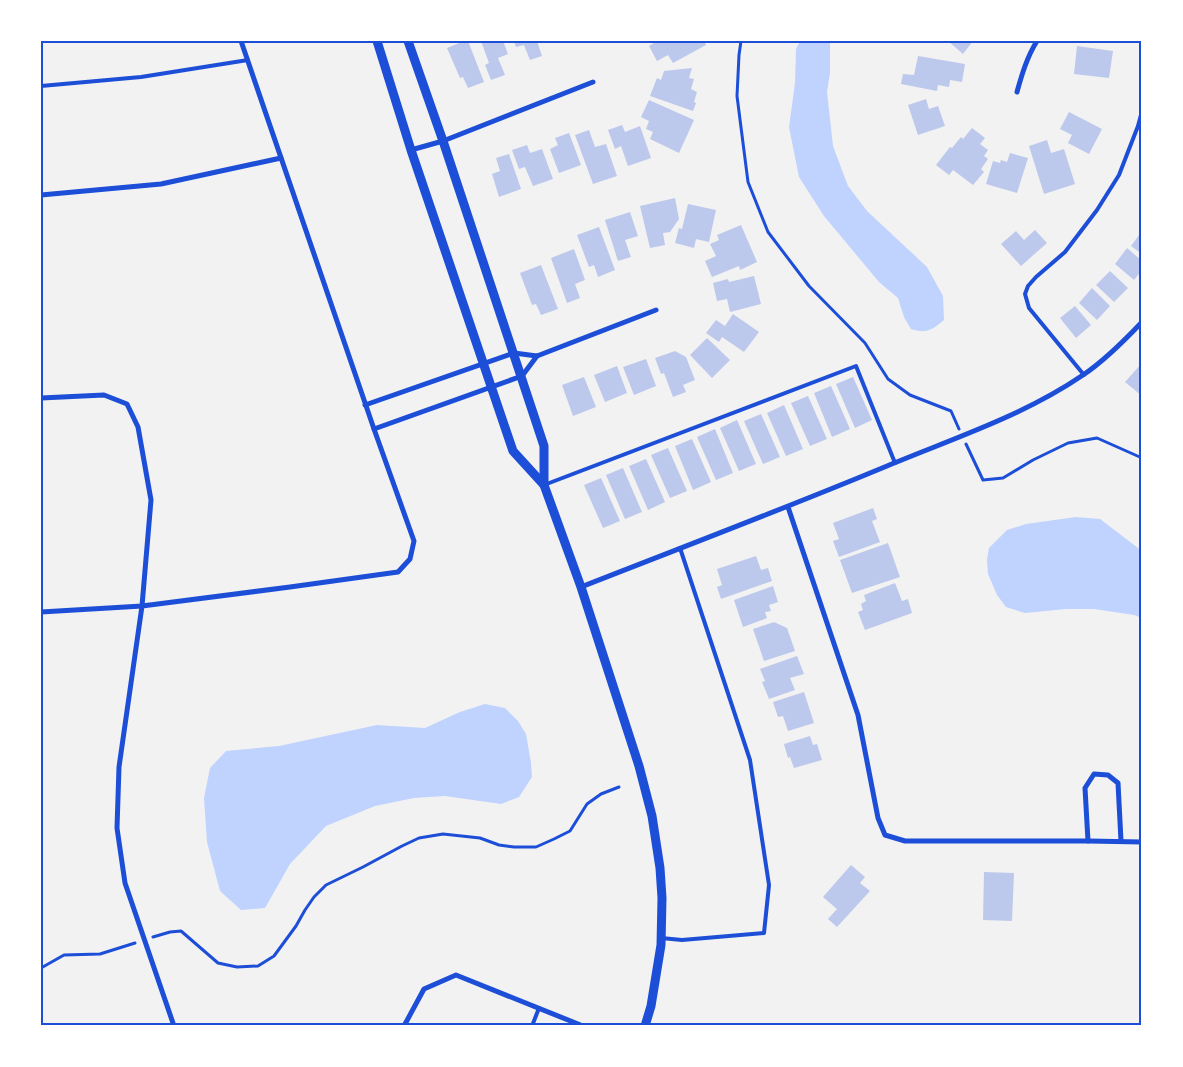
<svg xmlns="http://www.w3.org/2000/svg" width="1183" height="1067" font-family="Ubuntu,sans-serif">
  <rect width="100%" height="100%" fill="#f2f2f2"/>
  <g fill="#bfd3fe">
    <path d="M800 41H830V73L827 92 833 146 848 186 867 211 927 267 943 296 944 320C932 330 926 334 911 329L904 317 898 298 879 282 824 216 799 177 789 127 795 83 796 49Z"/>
    <path d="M1076 517 1100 519 1142 551V618L1134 615 1094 609H1066L1025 613 1006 607 997 595 988 574 987 560 989 548 1007 530 1026 524Z"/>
    <path d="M485 704 505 708 518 721 526 734 531 763 532 777 519 797 501 804 445 796 414 798 375 806 326 826 290 864 265 908 241 910 220 891 207 842 204 798 210 768 226 751 279 746 377 725 425 728 460 712Z"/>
  </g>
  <g fill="#bdc9ec">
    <path d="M464 41H468L484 82 468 88 463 77 460 78 447 48Z"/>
    <path d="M481 41H503L508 54 498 58 505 75 491 80 485 65 489 63Z"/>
    <path d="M514 41H537L542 56 530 60 524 45 516 47Z"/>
    <path d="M657 41H704L706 45 673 63 668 55 657 61 649 46Z"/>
    <path d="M948 41H973L963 54Z"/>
    <path d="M1077 46 1113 51 1109 78 1074 74Z"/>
    <path d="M918 56 965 64 962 82 950 80 949 87 938 85 937 91 901 84 903 74 914 75Z"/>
    <path d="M692 68 689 78 694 79 691 89 697 92 694 102 696 103 693 111 650 96 657 78 661 80 664 71Z"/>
    <path d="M926 99 929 109 938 106 945 126 918 135 908 105Z"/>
    <path d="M649 100 694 120 679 153 650 139 653 132 646 129 649 121 641 117Z"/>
    <path d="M1069 112 1102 129 1089 154 1068 143 1072 135 1060 129Z"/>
    <path d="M622 125 625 132 640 126 651 158 628 166 621 146 615 149 608 130Z"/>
    <path d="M972 128 985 138 980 144 988 150 984 156 988 159 981 169 984 172 973 185 953 170 949 175 936 165 950 147 952 148 961 137 963 139Z"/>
    <path d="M589 130 595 147 606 144 617 176 593 184 575 135Z"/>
    <path d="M569 133 581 165 559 173 550 149 558 145 555 138Z"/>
    <path d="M1047 140 1051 153 1064 149 1075 184 1044 194 1029 146Z"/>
    <path d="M527 145 530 153 542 149 553 179 533 186 525 167 519 169 512 150Z"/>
    <path d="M1010 153 1028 158 1017 193 986 184 993 161 1000 163 1001 160 1007 162Z"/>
    <path d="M509 154 521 189 499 197 492 174 500 171 496 158Z"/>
    <path d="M675 198 679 219 670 232 663 233 665 245 650 248 640 206Z"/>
    <path d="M688 204 716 210 709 242 696 239 694 248 675 243 679 228 682 229Z"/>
    <path d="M630 212 638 236 625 240 631 257 618 261 605 220Z"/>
    <path d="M741 225 757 262 740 270 739 266 712 277 705 261 716 256 710 244 719 240 717 235Z"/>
    <path d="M599 227 615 270 598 277 594 265 589 267 577 235Z"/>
    <path d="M1035 230 1047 243 1021 266 1001 244 1016 231 1024 240Z"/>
    <path d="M1142 231V254L1131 246Z"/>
    <path d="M1127 248 1142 261V270L1134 280 1115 264Z"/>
    <path d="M574 249 585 280 575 284 580 298 567 303 551 258Z"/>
    <path d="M541 265 558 309 541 315 536 304 532 305 520 273Z"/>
    <path d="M1110 271 1128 288 1114 302 1096 285Z"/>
    <path d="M754 276 761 304 730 312 727 299 717 301 713 283 728 279 729 282Z"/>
    <path d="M1092 288 1110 306 1097 320 1079 303Z"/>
    <path d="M1075 306 1091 325 1076 338 1060 318Z"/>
    <path d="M733 314 759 332 744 352 722 337 719 342 706 333 716 320 725 326Z"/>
    <path d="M707 338 730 360 712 378 690 355Z"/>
    <path d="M675 351 686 357 695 380 683 385 686 392 673 397 664 373 661 374 655 358Z"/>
    <path d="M646 359 656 386 634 395 623 367Z"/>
    <path d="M1142 363V396L1125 382Z"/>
    <path d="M617 366 627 393 605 402 594 375Z"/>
    <path d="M584 377 596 407 573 416 562 385Z"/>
    <path d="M853 377 872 420 855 428 836 384Z"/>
    <path d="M831 386 850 429 832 437 814 393Z"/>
    <path d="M808 396 827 439 810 446 791 403Z"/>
    <path d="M784 405 803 449 786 456 767 413Z"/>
    <path d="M761 414 780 457 763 464 744 421Z"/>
    <path d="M737 420 756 464 739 471 720 428Z"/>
    <path d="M715 429 733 473 716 480 697 437Z"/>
    <path d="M692 439 711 482 693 490 675 446Z"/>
    <path d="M668 448 687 491 670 498 651 455Z"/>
    <path d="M646 459 665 502 648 510 629 466Z"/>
    <path d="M623 468 642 512 625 519 606 475Z"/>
    <path d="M601 478 620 521 603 528 584 485Z"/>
    <path d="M873 508 877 519 872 521 880 542 839 557 833 541 839 539 833 523Z"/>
    <path d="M888 543 900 577 852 593 840 560Z"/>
    <path d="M756 556 761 570 768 568 772 581 721 599 717 587 722 585 717 569Z"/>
    <path d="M895 583 902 601 908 599 912 613 865 630 858 612 863 610 861 604 866 601 864 595Z"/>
    <path d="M773 586 778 602 769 605 771 611 765 612 767 618 743 627 734 600Z"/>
    <path d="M774 622 787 628 795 651 764 661 753 629Z"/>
    <path d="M797 656 804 674 790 678 795 690 769 699 762 682 765 681 760 669Z"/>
    <path d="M804 692 814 723 788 731 783 716 778 717 773 702Z"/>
    <path d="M810 736 813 745 817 744 822 760 794 768 790 757 788 758 784 744Z"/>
    <path d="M851 865 865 877 860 883 870 891 837 927 828 919 837 909 823 897Z"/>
    <path d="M984 872 1014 873 1012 921 983 920Z"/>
  </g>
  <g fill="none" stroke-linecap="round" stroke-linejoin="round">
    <g stroke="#1d4ed8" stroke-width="3">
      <path d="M741 41 739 55 737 96 748 182 768 232 809 286 865 343 888 379 910 395 951 411 959 429"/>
      <path d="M966 444 983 480 1003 478 1033 460 1068 443 1097 438 1142 458"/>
      <path d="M153 937 170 932 181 931 218 963 237 967 258 966 274 956 296 926 305 910 314 897 326 885 363 867 402 846 419 838 443 834 480 838 499 845 514 847H536L554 839 570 831 587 804 601 794 619 787"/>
      <path d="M41 968 64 955 100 954 135 943"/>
    </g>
    <g stroke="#1d4ed8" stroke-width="4">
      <path d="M41 86 141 77 248 60"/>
      <path d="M1084 375 1029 308 1025 294 1028 286 1036 277 1065 252 1097 210 1119 175 1138 126 1142 111"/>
      <path d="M544 485 856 366 895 463"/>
      <path d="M661 938 682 940 764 933 769 885 750 760 680 548"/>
      <path d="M532 1026 539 1008"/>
    </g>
    <g stroke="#1d4ed8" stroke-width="5">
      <path d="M1017 92C1022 74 1027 57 1037 41"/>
      <path d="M411 150 443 141 593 82"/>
      <path d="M41 195 161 184 281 158"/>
      <path d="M41 398 104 395 127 404 138 427 151 500 142 606 119 767 117 828 125 883 174 1026"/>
      <path d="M365 405 514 353 537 356 656 310"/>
      <path d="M374 429 522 376 537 356"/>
      <path d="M788 507 858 715 878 818 885 835 905 841H1088L1142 842"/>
      <path d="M581 587C683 547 786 508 887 466 954 438 1023 416 1083 375 1104 361 1124 341 1142 322"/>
      <path d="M41 612 142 606 290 587 398 572 410 559 414 541 374 429 241 41"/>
      <path d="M1088 841 1085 788 1094 774 1108 775 1118 783 1121 841"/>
      <path d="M404 1026 424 989 456 975 583 1026"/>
    </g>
    <g stroke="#1d4ed8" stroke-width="9">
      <path d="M377 41 411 150 513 451 544 485"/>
      <path d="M408 41 443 141 544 446V485L581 587 639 766 652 816 660 868 662 898 661 945 651 1006 645 1026"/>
    </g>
  </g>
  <rect width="1183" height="1067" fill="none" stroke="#ffffff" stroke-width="85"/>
  <rect x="42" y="42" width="1098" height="982" fill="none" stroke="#1d4ed8" stroke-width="2"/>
</svg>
